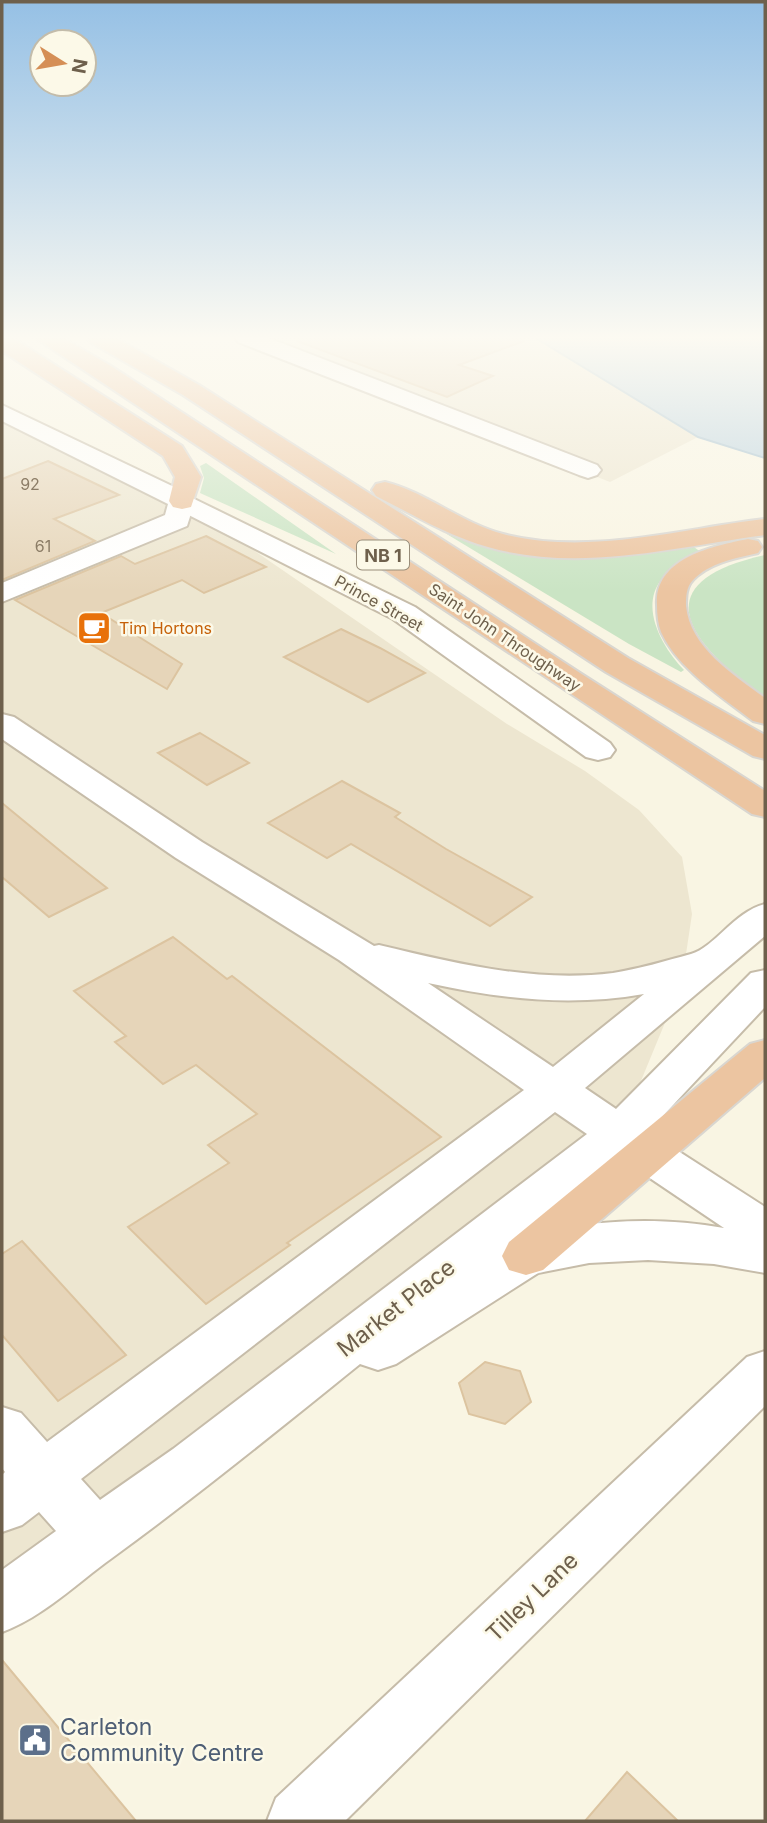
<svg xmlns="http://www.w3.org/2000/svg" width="767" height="1823" font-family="Inter,sans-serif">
  <rect width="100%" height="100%" fill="#f9f5e3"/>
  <g fill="#ede6d0">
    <path d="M242 337H534L698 437 610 482Z"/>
    <path d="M2 412 182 501 507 724 585 771 639 810 682 857 692 914 686 954 669 1013 619 1134 96 1536 2 1604Z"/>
  </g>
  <g fill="#cae4c4">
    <path d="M206 463 336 554 200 493 204 478 200 466Z"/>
    <path d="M445 533C534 570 601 560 694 547L702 553C688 560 670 567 661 580 639 609 664 649 684 670L681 672 629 644Z"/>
    <path d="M765 555V698C692 646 638 583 765 555Z"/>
  </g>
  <path fill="#bad2e0" stroke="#a2bfd0" stroke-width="2" d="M534 337H765V458L698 437Z"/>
  <g fill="#e6d5b9" stroke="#dcc4a0" stroke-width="2">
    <path d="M297 337H523L524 341 459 365 493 376 447 397 297 341Z"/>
    <path d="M48 461 119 495 54 519 95 541 2 580V479Z"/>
    <path d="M206 536 266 567 204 593 182 580 101 613 182 664 167 689 15 600 121 556 135 564Z"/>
    <path d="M341 629 380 648 425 673 368 702 284 657Z"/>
    <path d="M200 733 249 763 207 785 158 753Z"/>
    <path d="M342 781 400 813 395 817 446 849 532 897 490 926 351 844 327 858 268 823Z"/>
    <path d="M2 803 64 854 107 888 49 917 2 877Z"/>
    <path d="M173 937 227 979 232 976 441 1137 287 1243 290 1245 206 1304 128 1227 229 1163 208 1145 257 1114 196 1065 163 1084 115 1042 126 1036 74 991Z"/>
    <path d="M22 1241 126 1355 58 1401 2 1335V1254Z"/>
    <path d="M485 1362 520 1371 531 1402 505 1424 469 1414 459 1383Z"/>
    <path d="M2 1660 136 1821H2Z"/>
    <path d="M627 1772 678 1821H585Z"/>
  </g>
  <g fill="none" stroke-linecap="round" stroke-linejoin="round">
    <g stroke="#c6bca9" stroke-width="4">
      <g id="minor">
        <path d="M235 337H266L597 465 601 470 597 475 588 478 579 475 238 342Z"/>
        <path d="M182 493 415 607 610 743 615 750 610 757 598 760 586 757 393 619 173 507 169 501 173 495Z"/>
        <path d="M765 1351V1406L345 1821H267L276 1798 747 1357Z"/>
      </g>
    </g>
    <g stroke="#c6bca9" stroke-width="4">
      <g id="tertiary">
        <path d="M2 405 191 495 195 501 187 526 2 602V583L165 515 168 504 2 421Z"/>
        <path d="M2 714 14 717 202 842 374 946 379 945C455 963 534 983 613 973 639 969 665 961 691 954 714 948 735 911 765 904V936L585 1088 616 1109 751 973 765 970V1007L641 1139 648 1137 664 1142 765 1207V1273L714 1264 648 1260 589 1263 538 1273 396 1364 378 1370 360 1364C278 1430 197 1496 112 1558 77 1583 43 1617 2 1632V1570L56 1531 39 1512 22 1525 2 1532V1475L5 1472 2 1468V1407L21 1413 47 1442 524 1090 339 960 176 858 2 739ZM428 983C501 999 570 1007 644 994L553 1067ZM555 1112 587 1134 173 1449 100 1500 81 1479ZM626 1153 632 1166 724 1228C658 1216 580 1219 517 1240Z"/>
      </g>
    </g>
    <g stroke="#d9d6d0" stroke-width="4">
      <g id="motorway">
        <path d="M2 337H11L182 446 201 477 191 507 182 509 173 507 169 501 175 477 163 456 2 351Z"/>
        <path d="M34 337H61L111 366 580 673 765 791V817L752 814Z"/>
        <path d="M87 337H114L199 385 628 658 765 735V759L753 756 606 672 183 395 90 342Z"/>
        <path d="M385 482C426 492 461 523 503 534 588 556 680 529 765 519V535C674 547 579 573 488 547 448 536 412 514 376 496L372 490 376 484Z"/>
        <path d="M748 539 758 541 762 547 758 553C736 558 709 563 693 580 686 587 686 597 686 606 690 648 734 675 765 698V724L753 721C722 697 678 669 661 632 658 624 657 614 657 605 654 558 713 546 748 539Z"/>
        <path d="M765 1040V1078L543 1270 526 1275 509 1270 502 1256 509 1242 750 1044Z"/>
      </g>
    </g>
    <use href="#minor" fill="#fff" fill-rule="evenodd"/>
    <use href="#tertiary" fill="#fff" fill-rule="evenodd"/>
    <use href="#motorway" fill="#ecc5a1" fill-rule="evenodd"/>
  </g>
  <linearGradient id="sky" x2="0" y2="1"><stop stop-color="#95c0e5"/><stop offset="0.57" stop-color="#fcfaf2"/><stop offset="1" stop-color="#fcfaf2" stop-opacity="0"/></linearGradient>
  <rect width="767" height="592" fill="url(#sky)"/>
  <defs>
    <g id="cafe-square" transform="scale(1.75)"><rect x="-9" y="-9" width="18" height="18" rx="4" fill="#e8710a" stroke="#fcf9e8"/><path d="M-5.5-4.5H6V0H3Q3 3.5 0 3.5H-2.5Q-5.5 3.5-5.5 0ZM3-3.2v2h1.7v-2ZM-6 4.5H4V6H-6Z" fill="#fff"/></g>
    <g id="civic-square" transform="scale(1.75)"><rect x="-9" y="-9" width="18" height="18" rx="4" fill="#5c6f8a" stroke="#fcf9e8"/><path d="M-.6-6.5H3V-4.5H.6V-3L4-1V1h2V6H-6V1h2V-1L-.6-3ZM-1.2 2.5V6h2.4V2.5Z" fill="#fff"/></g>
  </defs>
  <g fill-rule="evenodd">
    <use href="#cafe-square" x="94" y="628"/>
    <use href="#civic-square" x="35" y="1740"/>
  </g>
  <g text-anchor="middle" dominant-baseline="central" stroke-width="5" stroke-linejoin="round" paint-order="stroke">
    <g font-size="16" fill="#8c7d67">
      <text x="30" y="484">92</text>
      <text x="43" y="546">61</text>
    </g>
    <g font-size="16" fill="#6e604c" stroke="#fcf9e8">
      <text transform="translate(379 603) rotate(29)">Prince Street</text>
      <text transform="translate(505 637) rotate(34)">Saint John Throughway</text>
    </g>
    <g font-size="16" fill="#c56008" stroke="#fcf9e8" text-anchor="start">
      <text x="119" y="628">Tim Hortons</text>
    </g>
    <rect fill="#fcf9e8" stroke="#998e7b" stroke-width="2" x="357" y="540.5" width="52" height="29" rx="5"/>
    <g font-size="18" font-weight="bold" fill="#6e604c">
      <text x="383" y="555">NB 1</text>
    </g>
    <g font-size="23" fill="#6e604c" stroke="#fcf9e8">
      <text transform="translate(396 1308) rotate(-38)">Market Place</text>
      <text transform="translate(532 1597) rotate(-44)">Tilley Lane</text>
    </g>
    <g font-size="23" fill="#4e5e75" stroke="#fcf9e8" text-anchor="start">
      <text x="60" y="1727">Carleton<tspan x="60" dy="26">Community Centre</tspan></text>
    </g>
  </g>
  <rect width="767" height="1823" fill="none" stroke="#6e604c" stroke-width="7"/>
  <g transform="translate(63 63) rotate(101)"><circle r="33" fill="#fcf9e8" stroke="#c3bcaa" stroke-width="2"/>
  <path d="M0-5L12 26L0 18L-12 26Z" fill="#d58f56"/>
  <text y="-10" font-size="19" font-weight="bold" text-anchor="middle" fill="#6e604c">N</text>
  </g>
</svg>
